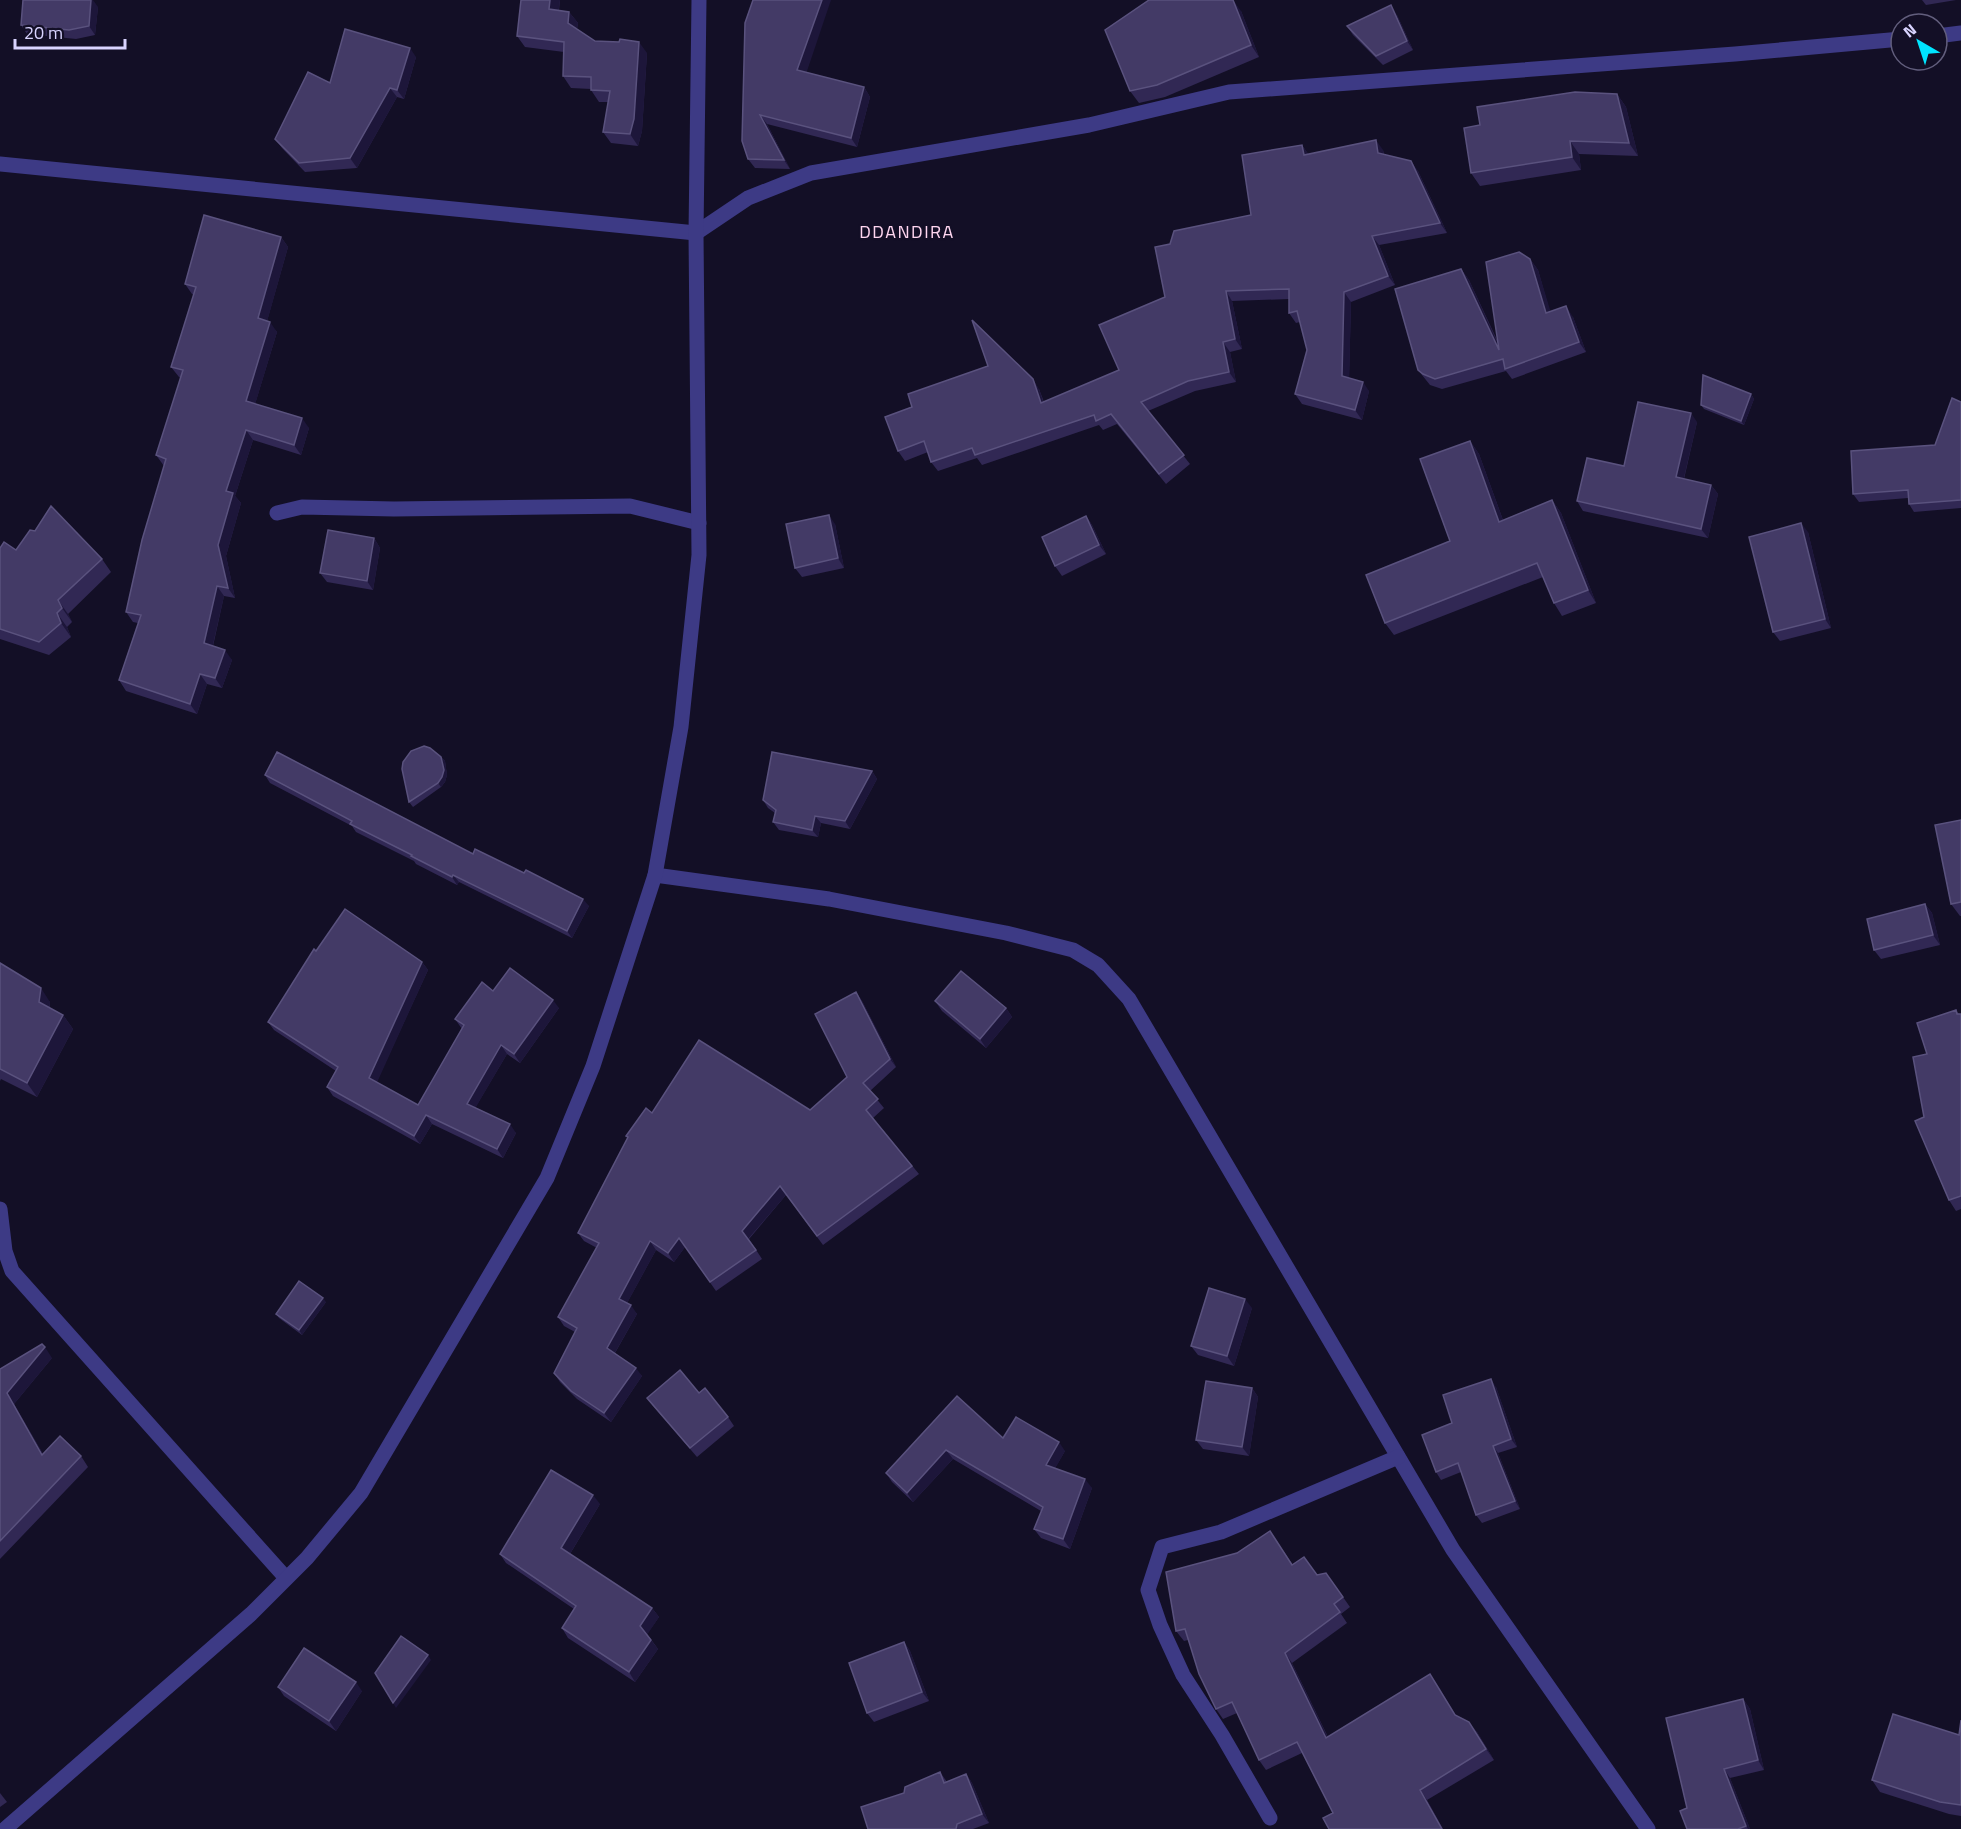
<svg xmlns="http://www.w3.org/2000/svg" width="1961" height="1829" font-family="'Titillium Web',sans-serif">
  <rect width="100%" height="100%" fill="#130f26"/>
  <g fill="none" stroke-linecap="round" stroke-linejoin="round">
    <g stroke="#3d3a85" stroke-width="15">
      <path d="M1937 36 1961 33"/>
      <path d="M0 164 696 233 748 198 811 173 1089 125 1229 92 1735 54 1901 39"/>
      <path d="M277 513 302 507 394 509 630 506 699 523"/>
      <path d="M655 875 829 899 1006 933 1073 950 1098 965 1129 999 1453 1550 1648 1829"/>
      <path d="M0 1209 5 1251 12 1271 286 1578"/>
      <path d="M1270 1818 1222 1735 1183 1675 1160 1625 1148 1590 1162 1547 1221 1532 1398 1457"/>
      <path d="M5 1829 251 1614 307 1558 361 1493 547 1178 593 1066 655 875 681 727 699 555 696 233 699 0"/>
    </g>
  </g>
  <g fill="#312854">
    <path d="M521 0H560L559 10 569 12 578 23 577 29 595 41 647 53 642 131 638 146 611 143 603 132 608 102H599L591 90V89L571 88 563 76 564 52 525 47 517 36Z"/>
    <path d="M1922 0H1956L1926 5Z"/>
    <path d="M98 7 95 35 76 39 27 34 21 25Z"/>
    <path d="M1241 11 1259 57 1165 97 1139 103 1130 91Z"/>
    <path d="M1397 15 1413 50 1383 65 1353 35 1347 26Z"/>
    <path d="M745 23 806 73 864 87 870 97 857 147 767 124 790 169 755 168 748 159Z"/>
    <path d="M416 57 404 99 397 97 357 168 305 172 282 148 275 139 330 83Z"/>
    <path d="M1617 94 1626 107 1638 156 1579 154 1581 170 1480 186 1471 173 1480 125Z"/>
    <path d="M1302 145 1308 154 1383 150 1384 154 1418 171 1447 233 1379 245 1395 285 1351 302 1349 378 1369 391 1362 420 1302 404 1295 394 1307 350 1300 322 1296 323 1289 313V299L1232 301 1242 349 1230 352 1236 382 1195 391 1148 411 1190 464 1166 484 1117 424 1103 430 1099 425 982 465 977 458 938 471 931 462 928 452 905 461 898 451 1039 389 1044 402 1119 370 1165 297 1170 244 1251 215Z"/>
    <path d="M281 237 288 247 267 321 277 332 255 404 309 428 301 455 253 440 235 496 241 503 226 556 235 598 224 596 213 646 232 660 222 688 207 684 197 714 126 691 119 680 138 623 133 622 126 612 164 466 156 455 181 378 179 377 171 367 194 295 192 294 185 284Z"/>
    <path d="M1530 259 1538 270 1550 312 1573 317 1586 352 1512 379 1506 371 1442 389 1430 385 1418 370 1461 269 1469 280 1498 342Z"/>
    <path d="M1751 394 1754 399 1744 425 1704 409 1701 405Z"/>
    <path d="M1961 402V508L1914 512 1909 504 1908 498 1859 502 1853 494 1935 445Z"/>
    <path d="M1697 422 1684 479 1711 485 1718 494 1708 538 1583 511 1577 501 1624 466Z"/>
    <path d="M1470 441 1479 454 1503 520 1552 500 1561 513 1596 603 1562 616 1554 603 1543 577 1394 635 1385 623 1450 541Z"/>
    <path d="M1086 516 1092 525 1106 554 1062 576 1055 566Z"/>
    <path d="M835 524 844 568 802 577 795 568Z"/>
    <path d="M1808 532 1831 628 1780 641 1773 632Z"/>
    <path d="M374 538 380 548 373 590 327 582 320 573Z"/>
    <path d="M0 548 102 559 111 572 68 614 72 622 67 627 71 637 49 655 0 639Z"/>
    <path d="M441 757 445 761 447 775 445 782 441 787 413 807 409 802Z"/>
    <path d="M872 771 877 779 850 829 821 823 818 837 779 830 773 822 775 813 768 808 763 800Z"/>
    <path d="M265 775 473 854 589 906 572 938 459 882 457 885 416 864 414 861 356 832 352 826 270 783Z"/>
    <path d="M1961 820V916H1960L1951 904Z"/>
    <path d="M1925 904 1932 913 1940 945 1881 959 1874 950Z"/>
    <path d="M316 951 422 962 428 970 376 1083 418 1105 462 1029 455 1019 493 991 559 1008 520 1063 507 1054 475 1108 516 1133 503 1158 432 1124 420 1144 333 1096 327 1087 336 1071 274 1030 268 1022Z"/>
    <path d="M0 963 50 1002V1008L63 1015 73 1029 37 1097 1 1079 0 1081Z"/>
    <path d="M856 992 862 1001 896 1067 870 1091 884 1108 873 1118 919 1174 823 1245 786 1195 749 1239 762 1259 716 1291 685 1247 674 1262 656 1250 627 1303 637 1314 615 1353 642 1376 611 1422 577 1399 560 1382 554 1373 575 1332 564 1326 558 1317 597 1248 584 1241 578 1233 628 1138 626 1136 652 1113 810 1110 847 1077Z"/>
    <path d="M935 1001 1006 1008 1012 1017 986 1048 942 1011Z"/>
    <path d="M1956 1010 1959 1014H1961V1209L1956 1211 1949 1200 1924 1117 1927 1054Z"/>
    <path d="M326 1302 302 1335 279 1318 276 1314Z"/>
    <path d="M1252 1308 1234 1366 1198 1355 1191 1346Z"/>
    <path d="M52 1358 14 1404 43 1454 81 1456 88 1467 0 1559V1369Z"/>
    <path d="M1496 1387 1517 1447 1498 1453 1520 1509 1482 1523 1476 1515 1461 1472 1441 1480 1436 1472 1452 1423Z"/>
    <path d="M1252 1388 1258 1397 1249 1456 1203 1449 1196 1440Z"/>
    <path d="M699 1393 728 1417 734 1426 697 1457 654 1407 647 1398Z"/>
    <path d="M957 1396 1003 1438 1065 1451 1055 1468 1092 1488 1070 1549 1041 1538 1034 1529 1041 1511 953 1459 913 1502 892 1482 886 1473Z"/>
    <path d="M600 1504 570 1554 652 1608 659 1617 647 1634 658 1649 635 1682 568 1638 562 1628 574 1609 506 1563 500 1554Z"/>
    <path d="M1270 1531 1293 1565 1317 1575 1326 1573 1350 1607 1341 1614 1347 1623 1292 1663 1328 1737 1430 1674 1456 1716 1477 1732 1494 1760 1427 1800 1443 1829H1329L1333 1813 1302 1753 1266 1770 1259 1760 1237 1713 1223 1719 1216 1709 1188 1640 1184 1641 1176 1631 1237 1553Z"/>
    <path d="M904 1642 910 1651 929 1701 874 1722 867 1713Z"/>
    <path d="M278 1687 362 1691 336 1731 284 1696Z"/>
    <path d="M1743 1699 1750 1709 1764 1770 1730 1778 1750 1829H1687V1808Z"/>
    <path d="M1961 1720V1816L1949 1814 1880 1792 1872 1780 1959 1735Z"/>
    <path d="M940 1772 947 1782 966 1774 972 1783 989 1823 973 1829H868L904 1793Z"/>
    <path d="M0 1793 7 1802 0 1807Z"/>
  </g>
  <g fill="#1d163a">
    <path d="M91 0H93L98 7 95 35 89 26Z"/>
    <path d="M550 0H560L557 21 549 9Z"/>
    <path d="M822 0H831L804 80 797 70Z"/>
    <path d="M1233 0 1241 11 1259 57 1251 45Z"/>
    <path d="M1391 5 1397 15 1413 50 1407 41Z"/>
    <path d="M569 12 578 23 576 35 568 23Z"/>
    <path d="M639 42 647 53 642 131 638 146 630 134Z"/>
    <path d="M410 48 416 57 404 99 397 90Z"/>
    <path d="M864 87 870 97 857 147 851 138Z"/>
    <path d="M390 88 397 97 357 168 350 158Z"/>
    <path d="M1617 94 1626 107 1638 156 1629 143Z"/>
    <path d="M760 115 767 124 790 169 784 160Z"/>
    <path d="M1376 140 1383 150 1385 162 1378 153Z"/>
    <path d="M1570 141 1579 154 1581 170 1572 157Z"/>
    <path d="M1302 145 1309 155H1304Z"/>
    <path d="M1411 161 1418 171 1447 233 1440 223Z"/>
    <path d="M1372 236 1379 245 1395 285 1388 276Z"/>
    <path d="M281 237 288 247 265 329 258 318Z"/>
    <path d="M1530 259 1538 270 1554 323 1546 313Z"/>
    <path d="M1461 269 1469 280 1506 361 1499 350Z"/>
    <path d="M1226 291 1232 301 1242 349 1235 339Z"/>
    <path d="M1344 292 1351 302 1349 386 1342 376Z"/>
    <path d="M1566 306 1573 317 1586 352 1579 342Z"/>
    <path d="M270 322 277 332 253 411 246 401Z"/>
    <path d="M1223 342 1230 352 1236 382 1229 372Z"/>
    <path d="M1033 379 1039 389 1047 413 1041 403Z"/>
    <path d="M1363 382 1369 391 1362 420 1355 410Z"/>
    <path d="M1751 394 1754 399 1744 425 1741 421Z"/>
    <path d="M1691 413 1697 422 1682 486 1676 477Z"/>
    <path d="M302 418 309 428 301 455 294 445Z"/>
    <path d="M246 430 253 440 235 496 241 503 226 556 235 598 228 588 218 545 226 491Z"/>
    <path d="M1470 441 1479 454 1508 534 1499 522Z"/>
    <path d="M1711 485 1718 494 1708 538 1701 529Z"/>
    <path d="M1552 500 1561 513 1596 603 1588 590Z"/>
    <path d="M829 515 835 524 844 568 838 558Z"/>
    <path d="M1086 516 1092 525 1106 554 1099 545Z"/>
    <path d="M1801 523 1808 532 1831 628 1825 619Z"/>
    <path d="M374 538 380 548 373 590 367 581Z"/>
    <path d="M217 586 224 596 211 653 204 643Z"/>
    <path d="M58 600 68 614 72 622 62 608Z"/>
    <path d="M57 613 67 627 71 637 61 623Z"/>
    <path d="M225 650 232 660 222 688 215 678Z"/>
    <path d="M200 674 207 684 197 714 190 704Z"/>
    <path d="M441 757 445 761 447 775 445 782 441 787 438 783Z"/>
    <path d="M872 771 877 779 850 829 845 821Z"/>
    <path d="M815 816 821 823 818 837 812 830Z"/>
    <path d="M453 875 459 882 457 885 452 877Z"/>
    <path d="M583 899 589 906 572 938 567 931Z"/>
    <path d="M1925 904 1932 913 1940 945 1933 935Z"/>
    <path d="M422 962 428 970 375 1087 369 1078Z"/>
    <path d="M41 988 50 1002 49 1016 39 1002Z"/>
    <path d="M856 992 862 1001 896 1067 890 1059Z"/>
    <path d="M553 1000 559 1008 520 1063 514 1054Z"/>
    <path d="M1006 1008 1012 1017 986 1048 980 1039Z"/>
    <path d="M63 1015 73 1029 37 1097 27 1083Z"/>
    <path d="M501 1045 507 1054 473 1112 467 1104Z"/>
    <path d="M426 1115 432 1124 420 1144 414 1136Z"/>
    <path d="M510 1124 516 1133 503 1158 497 1149Z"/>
    <path d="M780 1186 786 1195 748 1239 742 1231Z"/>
    <path d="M679 1238 685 1247 674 1262 668 1253Z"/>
    <path d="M650 1241 656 1250 625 1307 619 1299Z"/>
    <path d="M323 1298 326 1302 302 1335 299 1330Z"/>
    <path d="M1245 1299 1252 1308 1234 1366 1227 1356Z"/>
    <path d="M631 1305 637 1314 613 1356 607 1348Z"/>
    <path d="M45 1347 52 1358 14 1404 50 1466 42 1455 7 1393Z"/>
    <path d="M636 1368 642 1376 611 1422 604 1413Z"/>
    <path d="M1491 1379 1496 1387 1517 1447 1511 1439Z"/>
    <path d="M1252 1388 1258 1397 1249 1456 1242 1447Z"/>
    <path d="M1059 1442 1065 1451 1052 1474 1046 1465Z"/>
    <path d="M1493 1446 1498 1453 1520 1509 1515 1501Z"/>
    <path d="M946 1450 953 1459 913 1502 907 1493Z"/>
    <path d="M1085 1479 1092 1488 1070 1549 1063 1539Z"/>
    <path d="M593 1495 600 1504 568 1557 561 1548Z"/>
    <path d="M652 1608 659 1617 647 1635 640 1626Z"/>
    <path d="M651 1640 658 1649 635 1682 629 1672Z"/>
    <path d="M904 1642 910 1651 929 1701 922 1692Z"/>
    <path d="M1285 1653 1292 1663 1333 1748 1326 1738Z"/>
    <path d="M428 1655 431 1660 396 1708 393 1703Z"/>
    <path d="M1430 1674 1437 1684 1462 1725 1455 1715Z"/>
    <path d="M356 1682 362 1691 336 1731 329 1721Z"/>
    <path d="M1743 1699 1750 1709 1764 1770 1758 1760Z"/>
    <path d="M1469 1722 1477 1732 1494 1760 1486 1749Z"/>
    <path d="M1724 1769 1730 1778 1750 1829H1748L1746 1826Z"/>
    <path d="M966 1774 972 1783 989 1823 982 1814Z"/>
    <path d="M1420 1790 1427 1800 1443 1829H1442Z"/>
  </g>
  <g fill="#433a66" stroke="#5a527e" stroke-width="1.5">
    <path d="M23 0H91L89 26 69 30 21 25Z"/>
    <path d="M521 0H550L549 9 569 12 568 23 595 41 619 42 620 39 639 42 634 119 630 134 603 132 610 91 591 90V77L563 76 564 42 517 36Z"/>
    <path d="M753 0H822L797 70 864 87 851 138 760 115 784 160 748 159 742 141 745 23Z"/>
    <path d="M1149 0H1233L1251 45 1157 85 1130 91 1105 30Z"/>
    <path d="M1391 5 1407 41 1376 56 1347 26Z"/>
    <path d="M345 29 410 48 397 90 390 88 350 158 299 163 275 139 308 72 330 83Z"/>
    <path d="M1575 92 1617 94 1629 143 1570 141 1572 157 1471 173 1464 128 1480 125 1477 107Z"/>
    <path d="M1376 140 1378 153 1411 161 1440 223 1372 236 1388 276 1344 292 1342 376 1363 382 1355 410 1295 394 1307 350 1297 311 1289 313V289L1226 291 1235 339 1223 342 1229 372 1188 381 1141 402 1184 455 1159 474 1111 414 1096 421 1094 415 975 455 972 448 931 462 924 441 898 451 885 417 912 407 908 394 988 366 972 320 1033 379 1041 403 1119 370 1099 325 1165 297 1155 247 1170 244 1174 231 1251 215 1242 155 1302 145 1304 155Z"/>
    <path d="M204 215 281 237 258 318 270 322 246 401 302 418 294 445 246 430 226 491 233 493 218 545 228 588 217 586 204 643 225 650 215 678 200 674 190 704 119 680 141 615 126 612 142 540 166 459 156 455 183 370 171 367 196 287 185 284Z"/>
    <path d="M1519 252 1530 259 1546 313 1566 306 1579 342 1505 369 1503 359 1435 379 1423 374 1418 370 1395 289 1461 269 1499 350 1486 262Z"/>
    <path d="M1703 375 1751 394 1741 421 1701 405Z"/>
    <path d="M1952 398 1961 402V500L1909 504 1908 490 1853 494 1851 451 1935 445Z"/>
    <path d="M1638 402 1691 413 1676 477 1711 485 1701 529 1577 501 1587 458 1624 466Z"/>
    <path d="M1470 441 1499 522 1552 500 1588 590 1554 603 1537 563 1385 623 1366 575 1450 541 1420 459Z"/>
    <path d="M51 506 102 559 58 600 62 608 57 613 61 623 39 642 0 629V548L4 542 16 550 30 530 35 531Z"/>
    <path d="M829 515 838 558 795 568 786 524Z"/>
    <path d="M1086 516 1099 545 1055 566 1042 537Z"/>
    <path d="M1801 523 1825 619 1773 632 1749 537Z"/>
    <path d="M328 530 374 538 367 581 320 573Z"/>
    <path d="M424 746 430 748 441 757 444 770 442 777 438 783 409 802 402 769 403 762 411 751Z"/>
    <path d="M277 752 473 854 475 849 524 873 526 870 583 899 567 931 453 875 452 877 411 856 412 855 350 824 352 821 265 775Z"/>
    <path d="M772 752 872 771 845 821 815 816 812 830 773 822 776 810 763 800Z"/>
    <path d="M1961 820V902L1951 904 1935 825Z"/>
    <path d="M1925 904 1933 935 1874 950 1867 919Z"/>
    <path d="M345 909 422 962 369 1078 418 1105 464 1025 455 1019 482 982 493 991 510 968 553 1000 514 1054 501 1045 467 1104 510 1124 497 1149 426 1115 414 1136 327 1087 338 1067 268 1022 314 949 316 951Z"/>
    <path d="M0 963 41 988 39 1002 63 1015 27 1083 0 1069Z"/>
    <path d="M961 971 1006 1008 980 1039 935 1001Z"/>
    <path d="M856 992 890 1059 863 1083 878 1099 866 1110 912 1166 817 1236 780 1186 742 1231 756 1250 710 1282 679 1238 668 1253 650 1241 619 1299 631 1305 607 1348 636 1368 604 1413 571 1391 554 1373 577 1328 558 1317 599 1243 578 1233 628 1137 626 1136 646 1108 652 1113 699 1040 810 1110 847 1077 815 1014Z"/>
    <path d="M1956 1010 1957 1014H1961V1196L1949 1200 1915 1121 1924 1117 1913 1057 1927 1054 1917 1023Z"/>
    <path d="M299 1281 323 1298 299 1330 276 1314Z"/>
    <path d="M1209 1288 1245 1299 1227 1356 1191 1346Z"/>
    <path d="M42 1344 45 1347 7 1393 42 1455 60 1436 81 1456 0 1541V1369Z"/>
    <path d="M680 1370 699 1393 705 1388 728 1417 690 1448 647 1398Z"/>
    <path d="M1491 1379 1511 1439 1493 1446 1515 1501 1476 1515 1458 1463 1436 1472 1422 1435 1452 1423 1443 1395Z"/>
    <path d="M1206 1381 1252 1388 1242 1447 1196 1440Z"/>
    <path d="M957 1396 1003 1438 1016 1417 1059 1442 1046 1465 1085 1479 1063 1539 1034 1529 1043 1507 946 1450 907 1493 886 1473Z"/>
    <path d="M551 1470 593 1495 561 1548 652 1608 640 1626 651 1640 629 1672 562 1628 576 1606 500 1554Z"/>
    <path d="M1270 1531 1292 1565 1304 1557 1317 1575 1326 1573 1343 1597 1334 1604 1340 1612 1285 1653 1326 1738 1430 1674 1455 1715 1469 1722 1486 1749 1420 1790 1442 1829H1329L1323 1818 1333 1813 1297 1742 1259 1760 1232 1702 1216 1709 1199 1674 1185 1629 1176 1631 1166 1572 1237 1553Z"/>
    <path d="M401 1636 428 1655 393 1703 375 1673Z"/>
    <path d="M904 1642 922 1692 867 1713 849 1663Z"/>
    <path d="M304 1648 356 1682 329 1721 278 1687Z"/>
    <path d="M1743 1699 1758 1760 1724 1769 1746 1826 1738 1829H1687L1680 1811 1687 1808 1666 1718Z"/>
    <path d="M1893 1714 1959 1735 1961 1720V1805L1940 1802 1872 1780Z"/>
    <path d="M940 1772 944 1783 966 1774 982 1814 957 1824 956 1829H868L861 1807 904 1793 905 1787Z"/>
  </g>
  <g text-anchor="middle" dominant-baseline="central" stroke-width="4.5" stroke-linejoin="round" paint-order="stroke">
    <g font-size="18" letter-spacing="1.5" fill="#ffd6f0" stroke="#130f26">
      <text x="907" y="231">DDANDIRA</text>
    </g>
  </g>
  <g transform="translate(1919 42) rotate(321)"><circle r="28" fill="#130f26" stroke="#625e7d" stroke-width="1.5"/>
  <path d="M0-4.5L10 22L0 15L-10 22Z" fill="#00e5ff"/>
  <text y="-9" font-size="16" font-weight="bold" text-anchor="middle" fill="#d9d4ff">N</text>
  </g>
  <path d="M15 39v9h110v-9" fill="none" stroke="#d9d4ff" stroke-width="3"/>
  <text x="24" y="39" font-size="18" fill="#d9d4ff" stroke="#130f26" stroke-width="4.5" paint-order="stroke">20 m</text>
</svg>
